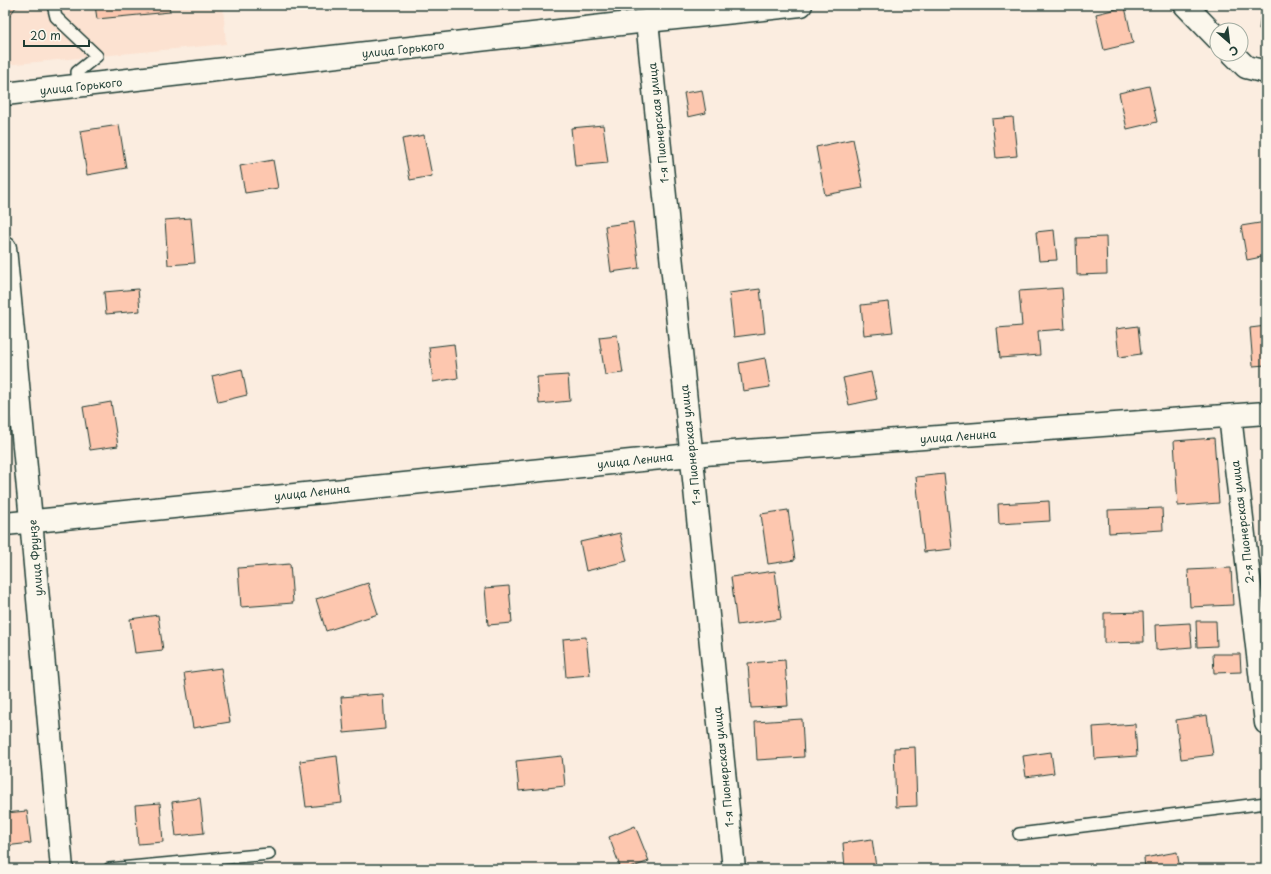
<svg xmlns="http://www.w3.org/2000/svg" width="1271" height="874" font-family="'Playpen Sans',sans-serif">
  <rect width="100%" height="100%" fill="#fbede0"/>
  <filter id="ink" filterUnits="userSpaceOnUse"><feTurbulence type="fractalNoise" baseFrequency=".025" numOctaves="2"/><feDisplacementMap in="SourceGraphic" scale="8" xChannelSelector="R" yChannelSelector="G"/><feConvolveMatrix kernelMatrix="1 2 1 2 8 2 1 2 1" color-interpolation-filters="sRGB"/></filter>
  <g filter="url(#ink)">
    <path fill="#fce2d1" d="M5 5H223L226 44 5 65Z"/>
    <g fill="#fdc7af" stroke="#1f3d34">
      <path d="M5 5H25V6L16 7 8 18 5 19Z"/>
      <path d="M95 5H169L170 12 97 19Z"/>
      <path d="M1262 5H1266V29H1259Z"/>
      <path d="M1125 7 1133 43 1104 50 1096 14Z"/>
      <path d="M1149 86 1157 122 1127 129 1119 93Z"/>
      <path d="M702 90 706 113 688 117 684 93Z"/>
      <path d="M1013 117 1017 156 996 158 992 119Z"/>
      <path d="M119 125 126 168 87 175 80 131Z"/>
      <path d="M603 125 608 163 575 166 571 128Z"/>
      <path d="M424 135 432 176 410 180 402 139Z"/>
      <path d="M853 139 863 188 825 195 816 147Z"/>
      <path d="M273 160 278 188 245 193 240 166Z"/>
      <path d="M191 218 195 263 168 265 165 220Z"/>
      <path d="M633 222 639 268 611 272 605 226Z"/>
      <path d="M1266 222V256L1247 260 1241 226Z"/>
      <path d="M1054 230 1057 260 1039 261 1036 232Z"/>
      <path d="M1106 237 1107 274 1077 275 1076 238Z"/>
      <path d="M1062 288 1065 329 1038 331 1040 355 1000 358 997 328 1022 326 1019 291Z"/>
      <path d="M138 289 140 311 106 314 104 292Z"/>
      <path d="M760 289 765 333 734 337 729 293Z"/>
      <path d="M889 302 893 332 864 335 861 305Z"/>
      <path d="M1138 326 1141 354 1119 357 1116 329Z"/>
      <path d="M1266 326V365L1253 366 1250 328Z"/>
      <path d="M617 335 623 373 605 375 599 337Z"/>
      <path d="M454 344 458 378 433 382 429 347Z"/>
      <path d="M765 358 770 387 743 391 739 363Z"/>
      <path d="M242 369 247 395 218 402 212 376Z"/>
      <path d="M871 372 877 399 849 405 843 378Z"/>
      <path d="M568 375 570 401 539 404 537 377Z"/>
      <path d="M111 402 118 446 90 450 83 407Z"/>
      <path d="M1214 438 1219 503 1178 506 1174 441Z"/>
      <path d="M944 474 952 549 924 552 916 477Z"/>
      <path d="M1049 501 1050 521 999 524 998 504Z"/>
      <path d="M1162 508 1163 530 1109 533 1108 510Z"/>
      <path d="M788 510 795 560 768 564 761 514Z"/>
      <path d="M620 533 627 561 586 571 580 542Z"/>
      <path d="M290 564 293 603 241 607 238 568Z"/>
      <path d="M1231 568 1233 605 1190 607 1188 570Z"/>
      <path d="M775 571 781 619 737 625 731 577Z"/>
      <path d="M368 583 378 614 326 631 316 599Z"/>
      <path d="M509 586 512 623 488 625 485 588Z"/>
      <path d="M1143 612 1144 642 1104 643V613Z"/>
      <path d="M158 615 163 650 135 653 130 619Z"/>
      <path d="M1196 621H1216L1217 646 1197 647Z"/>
      <path d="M1190 623 1192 647 1156 650 1155 625Z"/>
      <path d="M586 637 590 675 566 677 563 639Z"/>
      <path d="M1213 654H1240L1241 672 1214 673Z"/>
      <path d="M785 660 788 706 751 708 748 663Z"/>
      <path d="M221 668 230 722 193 728 184 673Z"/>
      <path d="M383 694 385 729 344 733 341 697Z"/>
      <path d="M1207 715 1213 755 1181 759 1176 720Z"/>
      <path d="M802 719 804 757 757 760 755 722Z"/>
      <path d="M1135 724 1137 756 1095 759 1093 727Z"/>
      <path d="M915 747 917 806 896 807 894 748Z"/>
      <path d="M1051 752 1054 773 1026 777 1023 756Z"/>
      <path d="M337 756 342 803 306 807 300 761Z"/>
      <path d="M562 756 565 786 519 791 516 761Z"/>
      <path d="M200 798 204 833 176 836 172 802Z"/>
      <path d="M160 803 163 842 138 844 135 805Z"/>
      <path d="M27 811 31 843 5 846V813Z"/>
      <path d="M635 826 649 861 628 869H621L609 837Z"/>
      <path d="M872 839 876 867 845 869 843 843Z"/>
      <path d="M1177 852 1180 869H1145L1144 858Z"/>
    </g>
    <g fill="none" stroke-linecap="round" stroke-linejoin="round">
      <g stroke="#1f3d34" stroke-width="14">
        <g id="lane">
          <path d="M53 5 56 17 97 56 77 72 78 86"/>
          <path d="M1019 834 1266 803"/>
          <path d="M109 869 269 854"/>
        </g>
      </g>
      <g stroke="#1f3d34" stroke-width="25">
        <g id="street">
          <path d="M1185 5 1217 38"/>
          <path d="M647 21 734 869"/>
          <path d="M1233 54 1246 67 1266 72"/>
          <path d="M5 248 31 520 62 869"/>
          <path d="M1230 416 1266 723"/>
          <path d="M5 524 691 455 1266 413"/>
        </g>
      </g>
      <g stroke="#1f3d34" stroke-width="25">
        <path id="secondary" d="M5 94 647 21 801 5"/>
      </g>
      <use href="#lane" stroke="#fbf7ec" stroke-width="11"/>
      <use href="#street" stroke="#fbf7ec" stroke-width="22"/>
      <use href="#secondary" stroke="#fbf7ec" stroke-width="22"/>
    </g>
  </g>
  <g text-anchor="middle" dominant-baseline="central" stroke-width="4" stroke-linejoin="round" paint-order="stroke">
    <g font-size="11" fill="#1f3d34" stroke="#fbf7ec">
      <text transform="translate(403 49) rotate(-6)">улица Горького</text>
      <text transform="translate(81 86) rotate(-6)">улица Горького</text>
      <text transform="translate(658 123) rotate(-96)">1-я Пионерская улица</text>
      <text transform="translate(958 436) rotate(-4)">улица Ленина</text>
      <text transform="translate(690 445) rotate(-96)">1-я Пионерская улица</text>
      <text transform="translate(635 460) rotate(-6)">улица Ленина</text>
      <text transform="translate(312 492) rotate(-6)">улица Ленина</text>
      <text transform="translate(1242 522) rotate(-97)">2-я Пионерская улица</text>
      <text transform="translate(35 558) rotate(-95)">улица Фрунзе</text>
      <text transform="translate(723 767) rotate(-96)">1-я Пионерская улица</text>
    </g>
  </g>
  <rect width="1271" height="874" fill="none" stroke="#fbf7ec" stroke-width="20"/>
  <rect x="10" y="10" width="1251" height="854" fill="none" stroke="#1f3d34" stroke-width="1.5" filter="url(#ink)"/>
  <g transform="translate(1229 42) rotate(152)"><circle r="19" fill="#fbf7ec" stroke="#a3ada2"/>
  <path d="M0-3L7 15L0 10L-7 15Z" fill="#1f3d34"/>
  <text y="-6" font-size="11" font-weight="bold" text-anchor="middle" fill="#1f3d34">С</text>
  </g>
  <path d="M24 40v6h65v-6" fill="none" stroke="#1f3d34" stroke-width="2"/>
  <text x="30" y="40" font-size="12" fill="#1f3d34" stroke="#fbf7ec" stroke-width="3" paint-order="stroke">20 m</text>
</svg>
